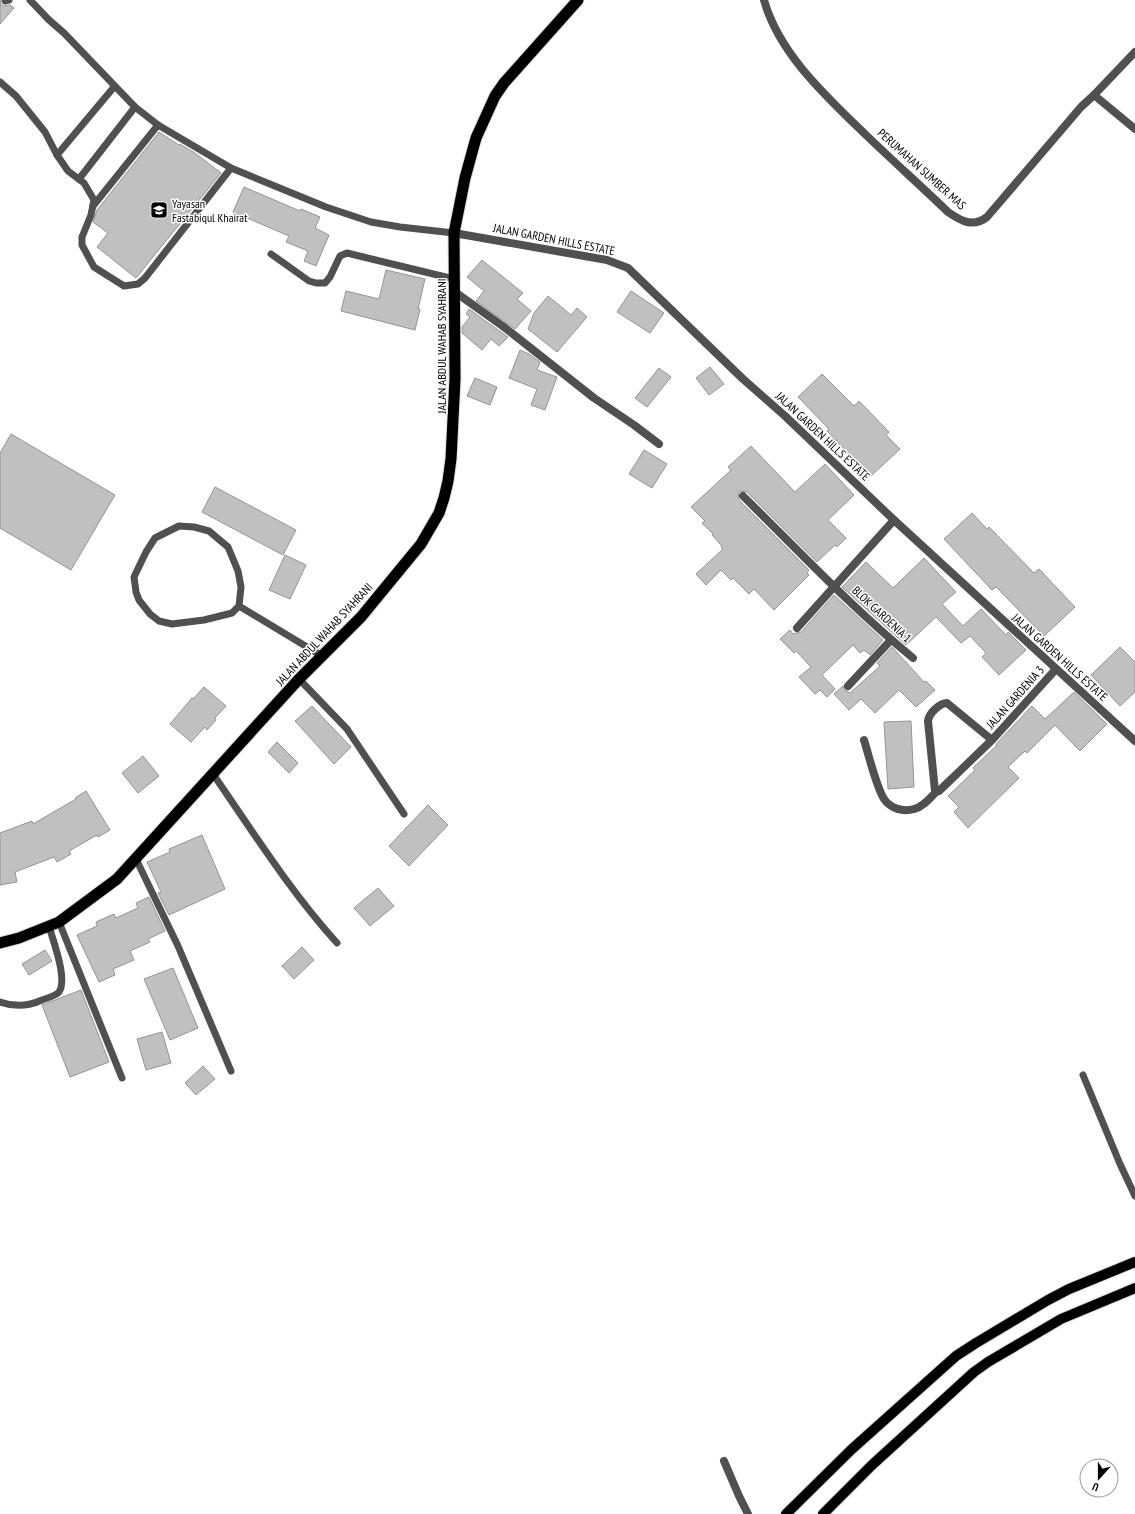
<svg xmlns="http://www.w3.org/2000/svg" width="1135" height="1514" font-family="'PT Sans Narrow',sans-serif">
  <rect width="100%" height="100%" fill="#fff"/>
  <g fill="#c0c0c0" stroke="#949494">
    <path d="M0 0 1 4 3 6 10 5 14 8 0 24Z"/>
    <path d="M159 132 179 145 180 144 195 153 221 173 136 278 97 247 108 233 93 222 97 210Z"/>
    <path d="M244 187 300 211 301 209 320 217 315 228 329 235 316 266 304 261 308 251 286 242 289 236 233 212Z"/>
    <path d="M482 260 523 293 517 299 531 311 515 329 476 301 484 291 467 277Z"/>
    <path d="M386 270 425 279 418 309H420L415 330 341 311 346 291 379 299Z"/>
    <path d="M631 291 664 313 650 333 617 312Z"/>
    <path d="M548 296 571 315 577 308 587 317 557 352 528 329 534 313Z"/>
    <path d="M469 309 508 337 499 346 491 339 482 350 462 333V327L470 317 466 314Z"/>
    <path d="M520 350 529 354 540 362 537 370 557 377 545 410 531 405 537 389 509 378Z"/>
    <path d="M710 367 724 384 709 395 696 378Z"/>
    <path d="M659 368 671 377 647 407 635 398Z"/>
    <path d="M822 374 854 406 859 401 889 432 886 435 900 449 871 476 858 462 857 463 827 431 829 429 798 397Z"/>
    <path d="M475 378 497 387 490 405 467 396Z"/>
    <path d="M11 434 115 495 71 570 0 528V453Z"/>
    <path d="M751 446 795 492 825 464 854 495 828 520 846 538 837 547 835 545 817 562 747 492 742 491 739 492 738 497 739 500 809 570 807 573 809 575 774 610 754 589 749 594 733 578 731 580 721 570 706 585 696 574 723 549 721 547 722 546 712 535 713 534 702 523 705 521 691 507 731 470 728 467Z"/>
    <path d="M644 450 667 464 652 488 629 474Z"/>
    <path d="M215 487 296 530 283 555 202 512Z"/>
    <path d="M972 513 987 529 989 527 1034 573 1039 569 1075 607 1044 636 996 587 992 590 944 539Z"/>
    <path d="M285 555 306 565 290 599 269 590Z"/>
    <path d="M924 558 956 592 942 604 963 626 981 609 1006 635 1008 632 1026 650 999 675 982 657 986 653 970 636 961 643 936 617 906 645 842 587 866 562 893 588Z"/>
    <path d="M834 595 883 640 870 655 864 650 860 653 853 645 822 675 835 689 827 697 820 690 815 694 799 677 811 667 796 651 794 653 780 639 790 630 793 634 801 632Z"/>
    <path d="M892 647 924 682 926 681 935 690 916 707 899 690 875 713 861 699 849 710 834 694 843 686 845 690 850 693 880 666 877 663Z"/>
    <path d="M1120 647 1135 662V692L1120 706 1091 675Z"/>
    <path d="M204 687 226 706 215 718 216 720 207 730 205 727 191 742 170 724 192 698 193 699Z"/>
    <path d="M1074 692 1107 724 1080 751 1055 725 1027 753 1025 751 1008 767 1019 778 968 828 954 812 959 807 948 796 975 770 973 768 997 745 996 744 1032 706 1045 719Z"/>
    <path d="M312 706 351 747 334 764 295 721Z"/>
    <path d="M911 721 914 787 888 789 884 722Z"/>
    <path d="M277 742 298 763 289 773 268 752Z"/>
    <path d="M143 756 159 776 138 793 122 773Z"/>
    <path d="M86 791 110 830 98 837 97 835 69 851 71 854 57 862 54 857 15 872 17 882 0 885V833L32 821 33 824 76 799 75 798Z"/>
    <path d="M428 805 448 825 409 866 389 846Z"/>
    <path d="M202 835 225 889 169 915 158 893 161 892 147 862 170 852 169 849Z"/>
    <path d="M378 888 394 906 370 926 354 908Z"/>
    <path d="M149 897 165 931 148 939 150 942 130 951 134 960 113 969 115 975 99 982 77 935 97 926 96 922 114 914 116 918 138 908 136 903Z"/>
    <path d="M302 947 314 960 294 979 282 966Z"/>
    <path d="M45 950 52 961 29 975 22 964Z"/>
    <path d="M173 968 198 1028 170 1040 144 979Z"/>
    <path d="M81 990 109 1062 70 1077 42 1005Z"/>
    <path d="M162 1032 171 1063 146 1070 137 1039Z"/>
    <path d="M203 1066 215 1079 196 1095 185 1083Z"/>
  </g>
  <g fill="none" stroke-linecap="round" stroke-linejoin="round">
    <g stroke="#dbdbdb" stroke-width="12">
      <g id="primary">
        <path d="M786 1514 852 1449 956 1356 976 1343 1048 1300 1069 1289 1135 1262"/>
        <path d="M823 1514 872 1465 974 1372 988 1362 1061 1319 1135 1288"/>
      </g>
    </g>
    <g stroke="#dbdbdb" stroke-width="13">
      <path id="trunk" d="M0 943 19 938 59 922 117 879 299 679 361 617 421 544 439 513 444 498 448 481 451 459 455 379 454 233 465 178 476 138 495 96 504 83 578 0"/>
    </g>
    <g stroke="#505050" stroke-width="7">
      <path d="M5 1 9 0"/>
      <path d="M0 82 16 96 45 132 57 155 68 171 84 183 94 200 91 215 82 237V245L94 267 124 286 138 284 145 278 231 168 158 125 135 107 64 33 49 20 30 0"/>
      <path d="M57 155 114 87"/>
      <path d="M231 168 326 207 371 222 400 227 454 233"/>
      <path d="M79 179 135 107"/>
      <path d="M93 206 158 125"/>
      <path d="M271 254 309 281 316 283H325L330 277 340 256 347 253 454 279"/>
      <path d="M239 606 241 587 238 571 228 547 209 531 194 527 179 526 155 538 146 552 134 577 136 592 139 600 150 614 159 621 172 624 204 620 232 613 239 606 322 656"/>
      <path d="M299 679 347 729 404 814"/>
      <path d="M213 774C253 832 290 891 337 943"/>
      <path d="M136 859 178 946 231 1071"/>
      <path d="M59 922 122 1078"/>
      <path d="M0 1002C14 1007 29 1006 42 1000 47 998 56 996 59 992 68 979 53 941 49 926"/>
      <path d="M1083 1075 1120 1164 1135 1196"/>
    </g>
    <g stroke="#505050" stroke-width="8">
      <path d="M764 0C779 54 827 97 866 135 893 161 921 186 948 212 961 221 973 228 987 217L1081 107 1094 95 1135 129"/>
      <path d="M1094 95 1135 52"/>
      <path d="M454 233 607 260 628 268 743 379 785 416 894 520 1135 741"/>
      <path d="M455 292 504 327 594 398 634 425 659 444"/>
      <path d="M743 496C799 551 853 609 913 658"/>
      <path d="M797 628 894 520"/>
      <path d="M848 686 891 640"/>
      <path d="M864 740C869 756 876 786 884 799 891 809 903 812 914 809 923 807 930 798 936 792"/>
      <path d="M992 740 947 703C940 703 929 713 928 721L935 791 936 792 939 791 992 740 1056 669"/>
      <path d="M724 1461 739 1496 748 1514"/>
    </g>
    <use href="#primary" stroke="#000" stroke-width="10"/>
    <use href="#trunk" stroke="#000" stroke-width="11"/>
  </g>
  <defs>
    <g id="school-square" transform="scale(0.9)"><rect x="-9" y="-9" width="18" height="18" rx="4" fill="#000" stroke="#fff"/><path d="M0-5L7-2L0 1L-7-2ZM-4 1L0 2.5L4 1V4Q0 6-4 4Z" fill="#fff"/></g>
  </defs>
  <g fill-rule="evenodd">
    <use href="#school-square" x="159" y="210"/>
  </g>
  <g text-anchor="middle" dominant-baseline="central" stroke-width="3" stroke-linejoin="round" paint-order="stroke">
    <g font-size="12" fill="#000" stroke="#fff">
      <text transform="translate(922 169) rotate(42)">PERUMAHAN SUMBER MAS</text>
      <text transform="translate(554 239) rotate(11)">JALAN GARDEN HILLS ESTATE</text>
      <text transform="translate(441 346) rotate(-90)">JALAN ABDUL WAHAB SYAHRANI</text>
      <text transform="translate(823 436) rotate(43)">JALAN GARDEN HILLS ESTATE</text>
      <text transform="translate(882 614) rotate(43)">BLOK GARDENIA 1</text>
      <text transform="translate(324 634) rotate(-47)">JALAN ABDUL WAHAB SYAHRANI</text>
      <text transform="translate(1060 657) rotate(42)">JALAN GARDEN HILLS ESTATE</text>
      <text transform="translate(1015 697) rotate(-48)">JALAN GARDENIA 3</text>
    </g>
    <g font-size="12" fill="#000" stroke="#fff" text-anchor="start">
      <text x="172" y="203">Yayasan<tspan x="172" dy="14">Fastabiqul Khairat</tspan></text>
    </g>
  </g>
  <g transform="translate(1099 1478) rotate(201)"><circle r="19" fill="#ffffff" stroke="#999999"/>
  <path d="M0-3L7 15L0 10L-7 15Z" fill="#000000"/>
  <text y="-6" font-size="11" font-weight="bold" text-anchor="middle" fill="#000000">U</text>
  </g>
</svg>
